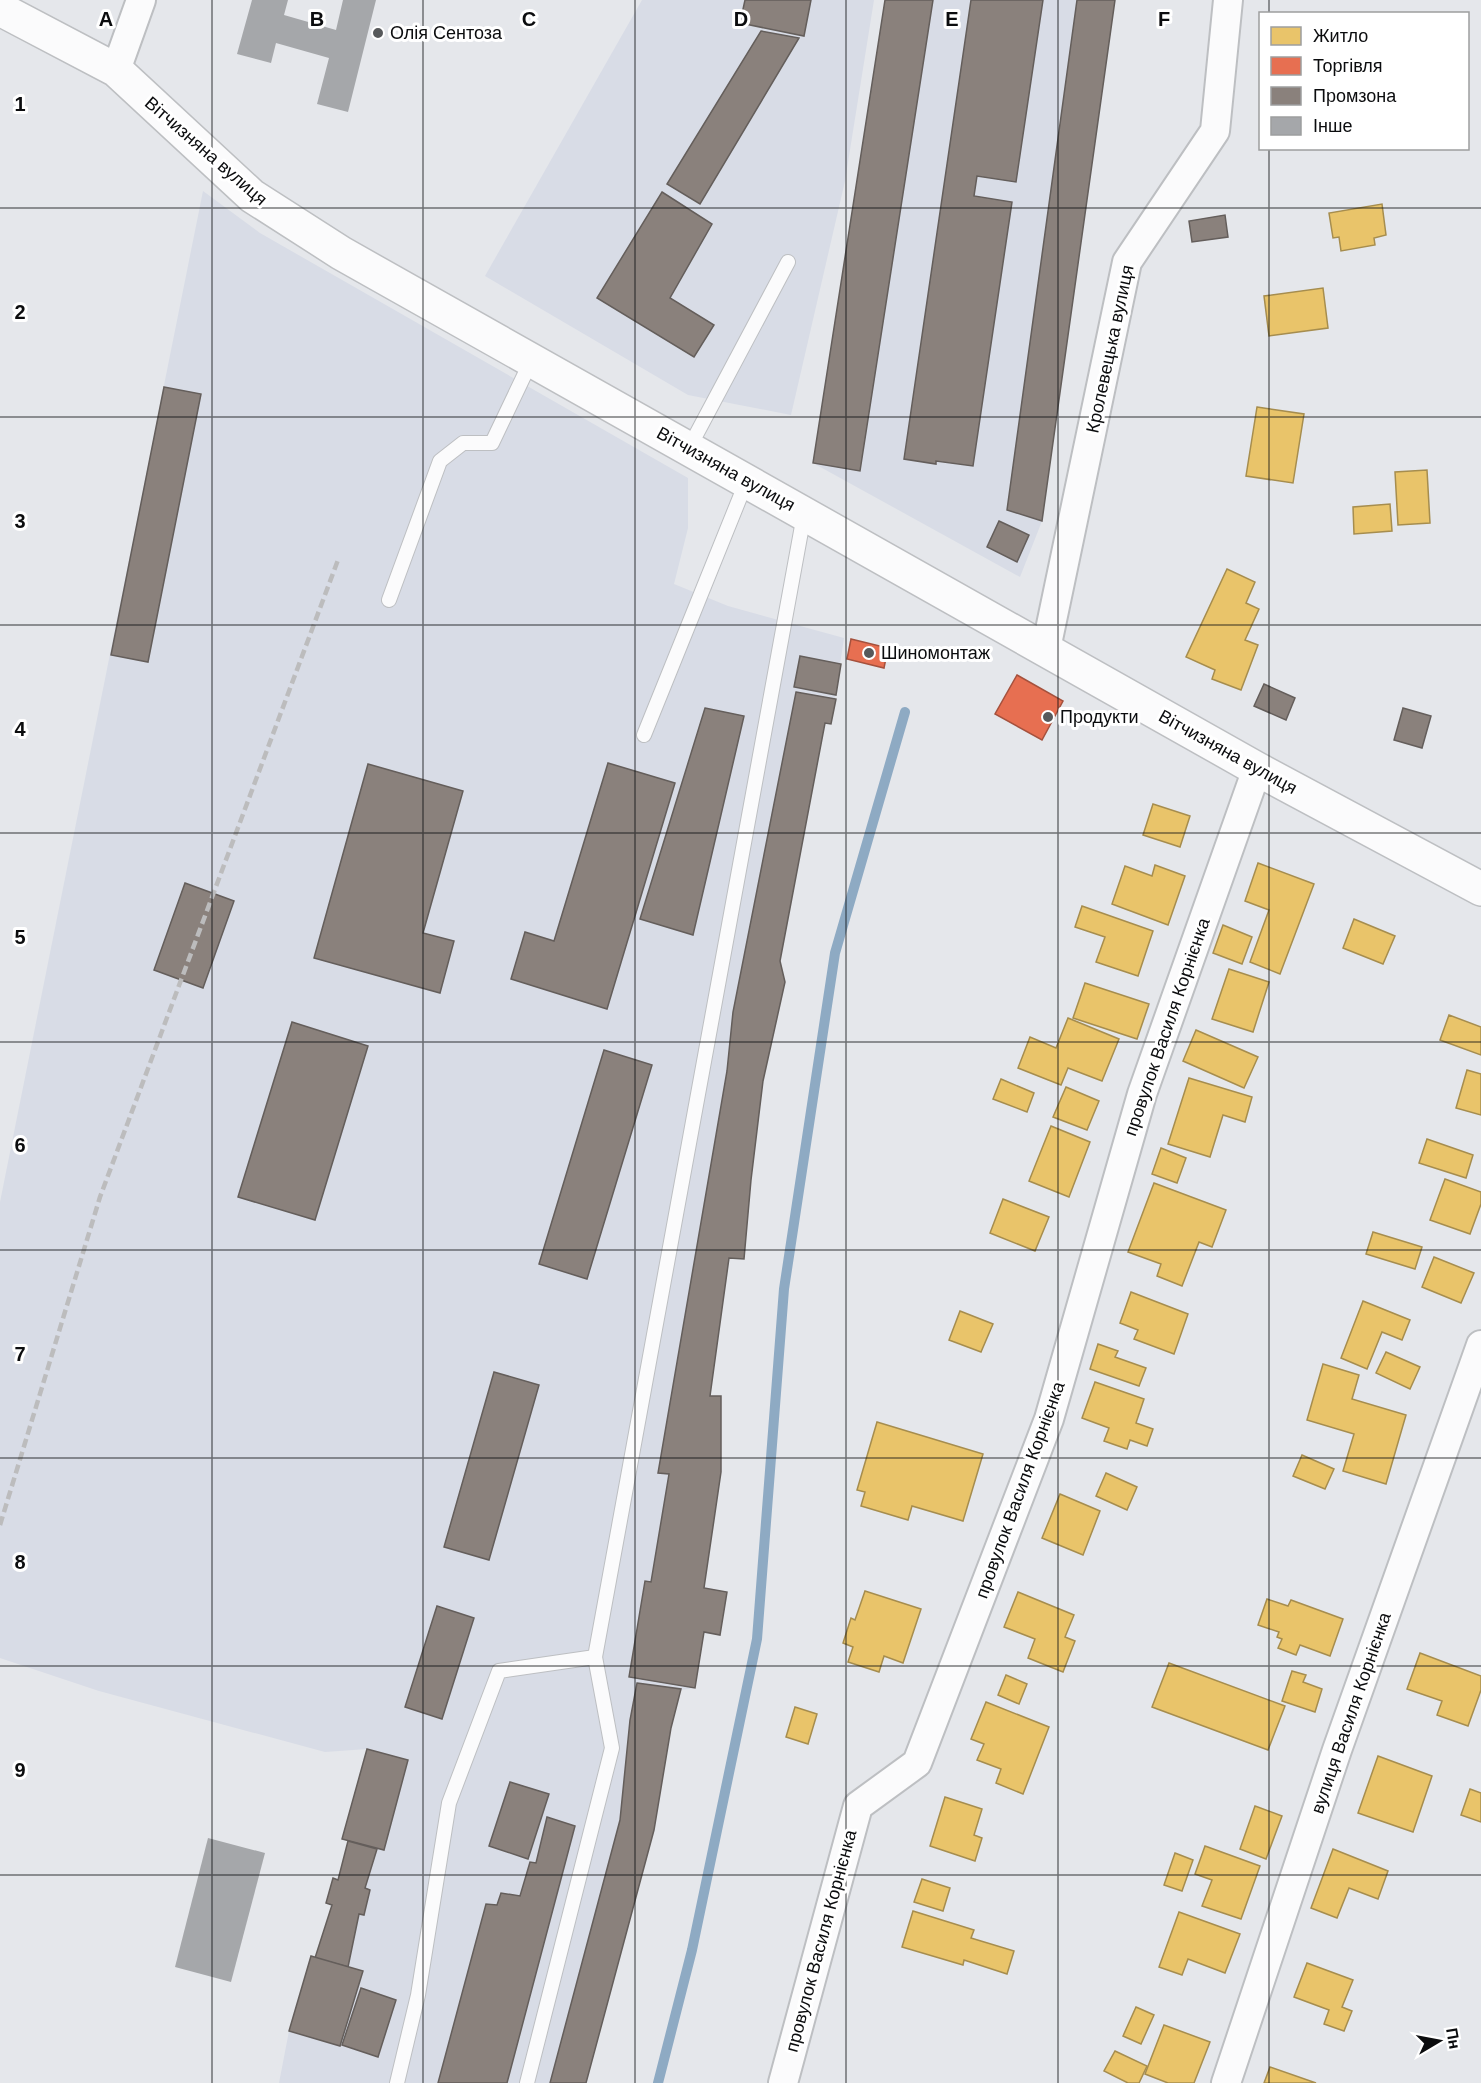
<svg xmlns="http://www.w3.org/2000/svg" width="1481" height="2083" font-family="Helvetica,sans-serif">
  <rect width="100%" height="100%" fill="#e5e7eb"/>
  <g fill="#d8dce6">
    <path d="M642 0H874L845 181 791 415 688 395 485 276Z"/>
    <path d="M885 0H1115L1042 521 1020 577 813 463Z"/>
    <path d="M203 191 260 233 688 478V528L674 584 728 606 844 638 831 724 825 723 780 960 785 982 763 1081 751 1180 744 1259H729L710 1396H721V1472L704 1587 727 1592 720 1635 704 1633 695 1688 681 1690 671 1728 654 1830 586 2083H279L289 2031 311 1956 316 1957 332 1905 326 1903 333 1878 338 1879 348 1841 342 1839 367 1749 325 1752 99 1691 0 1658V1202Z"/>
  </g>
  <g fill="#e9c46a" stroke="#a68d4e" stroke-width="1.5">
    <path d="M1382 204 1386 235 1374 238 1375 245 1341 251 1339 237 1333 238 1329 213Z"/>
    <path d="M1323 288 1328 328 1269 336 1264 296Z"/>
    <path d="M1257 407 1304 414 1293 483 1246 476Z"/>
    <path d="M1427 470 1430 523 1398 525 1395 472Z"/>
    <path d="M1390 504 1392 531 1354 534 1353 507Z"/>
    <path d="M1227 569 1255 582 1246 603 1259 609 1245 640 1258 645 1241 690 1212 679 1215 670 1186 657Z"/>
    <path d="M1153 804 1190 816 1180 847 1143 835Z"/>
    <path d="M1258 863 1314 884 1280 974 1250 962 1269 910 1245 901Z"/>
    <path d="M1155 865 1185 876 1168 925 1112 904 1125 866 1152 876Z"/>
    <path d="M1082 906 1153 931 1138 976 1096 962 1105 937 1075 927Z"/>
    <path d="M1354 919 1395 936 1383 964 1343 948Z"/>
    <path d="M1223 925 1252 937 1242 964 1213 953Z"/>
    <path d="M1229 969 1269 982 1253 1032 1212 1019Z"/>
    <path d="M1085 983 1149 1004 1137 1039 1073 1018Z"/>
    <path d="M1449 1015 1481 1027V1055L1440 1040Z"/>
    <path d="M1068 1018 1119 1039 1102 1081 1068 1068 1061 1085 1018 1068 1030 1037 1056 1048Z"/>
    <path d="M1196 1030 1258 1057 1244 1088 1183 1061Z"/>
    <path d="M1467 1070 1481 1074V1115L1456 1108Z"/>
    <path d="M1189 1078 1252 1097 1245 1122 1223 1115 1210 1157 1168 1144Z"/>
    <path d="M1001 1079 1034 1093 1027 1112 993 1099Z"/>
    <path d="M1066 1087 1099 1101 1087 1130 1053 1117Z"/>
    <path d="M1051 1126 1090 1142 1069 1197 1029 1181Z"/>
    <path d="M1427 1139 1473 1155 1466 1178 1419 1163Z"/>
    <path d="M1161 1148 1186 1158 1177 1183 1152 1174Z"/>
    <path d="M1445 1179 1481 1192V1204L1470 1234 1430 1220Z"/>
    <path d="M1154 1183 1226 1210 1212 1247 1199 1242 1182 1286 1157 1276 1161 1264 1128 1252Z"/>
    <path d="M1003 1199 1049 1217 1035 1251 990 1233Z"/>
    <path d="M1373 1232 1422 1247 1415 1269 1366 1254Z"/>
    <path d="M1434 1257 1474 1273 1461 1303 1422 1287Z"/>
    <path d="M1131 1292 1188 1314 1174 1354 1134 1339 1138 1330 1120 1323Z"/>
    <path d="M1363 1301 1410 1320 1402 1340 1382 1332 1367 1369 1341 1358Z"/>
    <path d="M960 1311 993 1324 981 1352 949 1340Z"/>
    <path d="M1098 1344 1118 1351 1115 1357 1146 1368 1139 1386 1090 1369Z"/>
    <path d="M1386 1352 1420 1367 1410 1389 1376 1373Z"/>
    <path d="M1323 1364 1359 1375 1352 1399 1406 1415 1386 1484 1343 1471 1354 1434 1307 1420Z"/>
    <path d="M1095 1382 1144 1399 1136 1423 1153 1429 1147 1446 1130 1440 1127 1449 1104 1441 1109 1428 1082 1418Z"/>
    <path d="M877 1422 983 1454 963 1521 912 1506 908 1520 861 1506 865 1492 857 1490Z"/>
    <path d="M1302 1455 1334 1469 1325 1489 1293 1476Z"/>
    <path d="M1106 1473 1137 1487 1127 1510 1096 1496Z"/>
    <path d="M1060 1494 1100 1511 1083 1555 1042 1538Z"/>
    <path d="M865 1591 921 1609 903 1663 884 1656 879 1672 848 1662 853 1647 843 1643 851 1618 855 1620Z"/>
    <path d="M1018 1592 1074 1615 1065 1637 1075 1641 1063 1672 1028 1658 1035 1639 1004 1627Z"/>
    <path d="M1267 1599 1288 1606 1291 1600 1343 1619 1330 1656 1300 1645 1296 1655 1278 1648 1282 1639 1277 1637 1279 1632 1258 1625Z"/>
    <path d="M1420 1653 1481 1676V1690L1468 1726 1437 1715 1442 1701 1407 1689Z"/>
    <path d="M1169 1663 1285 1706 1268 1750 1152 1707Z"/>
    <path d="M1292 1671 1306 1675 1303 1682 1322 1689 1315 1712 1282 1701Z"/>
    <path d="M1006 1675 1027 1684 1019 1704 998 1695Z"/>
    <path d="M986 1702 1049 1727 1023 1794 996 1783 1001 1769 977 1760 984 1744 971 1739Z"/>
    <path d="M795 1707 817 1714 808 1744 786 1737Z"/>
    <path d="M1378 1756 1432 1776 1413 1832 1358 1813Z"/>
    <path d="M1470 1789 1481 1793V1822L1461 1815Z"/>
    <path d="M945 1797 982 1809 974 1835 982 1838 975 1861 930 1846Z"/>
    <path d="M1255 1806 1282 1816 1266 1859 1240 1849Z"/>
    <path d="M1205 1846 1260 1866 1241 1919 1202 1906 1212 1880 1195 1874Z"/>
    <path d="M1333 1849 1388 1871 1378 1899 1349 1888 1337 1918 1311 1908Z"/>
    <path d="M1175 1853 1193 1860 1182 1891 1164 1885Z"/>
    <path d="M922 1879 950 1888 943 1911 914 1902Z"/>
    <path d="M913 1911 974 1930 971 1938 1014 1951 1007 1974 964 1960 963 1965 902 1947Z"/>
    <path d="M1179 1912 1240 1934 1225 1973 1188 1959 1182 1975 1159 1967Z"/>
    <path d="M1307 1963 1353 1980 1342 2007 1352 2011 1344 2031 1324 2024 1329 2010 1294 1997Z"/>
    <path d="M1136 2007 1154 2015 1141 2044 1123 2036Z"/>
    <path d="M1164 2025 1210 2042 1194 2083H1168L1145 2074Z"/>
    <path d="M1115 2051 1147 2066 1139 2083H1128L1104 2071Z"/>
    <path d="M1270 2067 1316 2083H1264Z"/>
  </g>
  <g fill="#e76f51" stroke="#a5513d" stroke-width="1.5">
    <path d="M851 639 888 648 884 668 847 659Z"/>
    <path d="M1017 675 1063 701 1042 740 995 714Z"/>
  </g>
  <g fill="#8a817c" stroke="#645e5b" stroke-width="1.5">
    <path d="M745 0H811L804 36 740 23Z"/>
    <path d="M885 0H933L860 471 813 463Z"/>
    <path d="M971 0H1043L1016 182 977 176 974 196 1012 202 973 466 936 461V464L904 459Z"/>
    <path d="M1077 0H1115L1042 521 1007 510Z"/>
    <path d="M761 31 799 38 700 204 667 184Z"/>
    <path d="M662 192 712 224 670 298 714 325 694 357 597 298Z"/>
    <path d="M1225 215 1228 237 1192 242 1189 221Z"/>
    <path d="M164 387 201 394 148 662 111 655Z"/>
    <path d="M999 521 1029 535 1017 562 987 547Z"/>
    <path d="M800 656 841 664 836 695 794 687Z"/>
    <path d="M1264 684 1295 698 1286 720 1254 706Z"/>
    <path d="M796 692 836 699 831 724 825 723 780 961 785 982 763 1081 751 1180 744 1259 729 1258 710 1396H721V1472L704 1588 727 1592 720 1635 704 1632 695 1688 629 1677 645 1581 651 1582 669 1474 658 1473 727 1071 733 1012Z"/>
    <path d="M705 708 744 716 693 935 640 919Z"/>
    <path d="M1403 708 1431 716 1422 748 1394 740Z"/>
    <path d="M608 763 675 783 607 1009 511 979 525 932 554 941Z"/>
    <path d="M368 764 463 791 423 933 454 941 440 993 314 958Z"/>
    <path d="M185 883 234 901 203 988 154 970Z"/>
    <path d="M292 1022 368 1046 315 1220 238 1197Z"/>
    <path d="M604 1050 652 1065 587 1279 539 1264Z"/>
    <path d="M494 1372 539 1385 489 1560 444 1547Z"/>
    <path d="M437 1606 474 1618 442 1719 405 1707Z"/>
    <path d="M637 1683 681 1689 671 1728 654 1830 586 2083H550L620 1820 630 1720Z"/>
    <path d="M367 1749 408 1760 384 1850 342 1839Z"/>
    <path d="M510 1782 549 1794 528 1859 489 1846Z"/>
    <path d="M547 1817 575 1826 507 2083H438L486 1904 497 1905 501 1893 520 1896 530 1862 536 1863Z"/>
    <path d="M348 1841 377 1849 365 1888 370 1890 364 1915 359 1914 348 1967 315 1958 332 1905 326 1903 333 1878 338 1880Z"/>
    <path d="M311 1956 363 1971 340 2046 289 2031Z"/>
    <path d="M361 1988 396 2000 378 2057 342 2045Z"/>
  </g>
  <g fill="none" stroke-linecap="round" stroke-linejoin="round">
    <path stroke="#8eaac3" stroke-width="10" d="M658 2083 692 1950 757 1639 784 1289 835 953 905 712"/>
  </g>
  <g fill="#a5a7aa">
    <path d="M252 0H288L284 15 336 30 343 0H376L348 112 317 104 329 58 276 43 271 63 237 54Z"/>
    <path d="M208 1838 265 1853 231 1982 175 1967Z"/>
  </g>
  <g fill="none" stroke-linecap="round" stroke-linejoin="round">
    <g stroke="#bdbfc2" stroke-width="16">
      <g id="lane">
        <path d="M689 448 788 262"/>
        <path d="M389 600 440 461 463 443H492L532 359"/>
        <path d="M644 735 747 480"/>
        <path d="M397 2083 418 1995 449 1803 499 1671 595 1657 804 515"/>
        <path d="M527 2083 612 1748 595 1657"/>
      </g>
    </g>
    <g stroke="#bdbfc2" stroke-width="32">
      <g id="street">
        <path d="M116 70 141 0"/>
        <path d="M1046 649 1127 262 1215 131 1228 0"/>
        <path d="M783 2083 858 1806 917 1763 1049 1419 1142 1094 1257 769"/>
        <path d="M1226 2083 1337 1750 1481 1345"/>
      </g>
    </g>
    <g stroke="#bdbfc2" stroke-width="36">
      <path id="secondary" d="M0 9 116 70 252 196 341 253 1257 769 1481 889"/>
    </g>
    <use href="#lane" stroke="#fbfbfc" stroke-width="14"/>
    <use href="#street" stroke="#fbfbfc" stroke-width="28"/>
    <use href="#secondary" stroke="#fbfbfc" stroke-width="33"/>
    <path stroke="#bcbcbd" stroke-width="4.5" stroke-dasharray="9 4.5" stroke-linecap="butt" d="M0 1525 100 1197 338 560"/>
  </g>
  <path fill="none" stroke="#0b0c0e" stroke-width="1.5" stroke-opacity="0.55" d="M212 0V2083M423 0V2083M635 0V2083M846 0V2083M1058 0V2083M1269 0V14M1269 148V2083M0 208H1481M0 417H1481M0 625H1481M0 833H1481M0 1042H1481M0 1250H1481M0 1458H1481M0 1666H1481M0 1875H1481"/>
  <g fill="#57595b" stroke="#fff" stroke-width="2">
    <circle cx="378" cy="33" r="6"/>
    <circle cx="869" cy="653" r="6"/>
    <circle cx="1048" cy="717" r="6"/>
  </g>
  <g text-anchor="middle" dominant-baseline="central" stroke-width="6" stroke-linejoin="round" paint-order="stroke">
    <g font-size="18" fill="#0b0c0e" stroke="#fff" text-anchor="start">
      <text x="390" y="33">Олія Сентоза</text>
      <text x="881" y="653">Шиномонтаж</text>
      <text x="1060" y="717">Продукти</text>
    </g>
    <g font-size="18" fill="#0b0c0e" stroke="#fff">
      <text transform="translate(206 151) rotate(41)">Вітчизняна вулиця</text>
      <text transform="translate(1110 349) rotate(-78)">Кролевецька вулиця</text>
      <text transform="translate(726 469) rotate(29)">Вітчизняна вулиця</text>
      <text transform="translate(1228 752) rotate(29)">Вітчизняна вулиця</text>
      <text transform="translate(1167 1027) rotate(-71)">провулок Василя Корнієнка</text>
      <text transform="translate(1020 1490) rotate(-70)">провулок Василя Корнієнка</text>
      <text transform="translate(1351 1713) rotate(-71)">вулиця Василя Корнієнка</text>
      <text transform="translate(821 1941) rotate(-75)">провулок Василя Корнієнка</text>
    </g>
  </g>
  <g font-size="20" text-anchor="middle" font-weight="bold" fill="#0b0c0e" stroke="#fff" stroke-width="6" stroke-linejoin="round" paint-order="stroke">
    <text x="106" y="26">A</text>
    <text x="317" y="26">B</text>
    <text x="529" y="26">C</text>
    <text x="741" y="26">D</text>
    <text x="952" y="26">E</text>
    <text x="1164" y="26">F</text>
    <text x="20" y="111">1</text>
    <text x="20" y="319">2</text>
    <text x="20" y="528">3</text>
    <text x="20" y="736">4</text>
    <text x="20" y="944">5</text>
    <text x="20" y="1152">6</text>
    <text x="20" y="1361">7</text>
    <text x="20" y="1569">8</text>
    <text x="20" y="1777">9</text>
  </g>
  <rect x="1259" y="12" width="210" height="138" fill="#ffffff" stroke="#9d9e9f" stroke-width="1.5"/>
  <rect x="1271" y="27" width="30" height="18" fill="#e9c46a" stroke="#9d9e9f" stroke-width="1.5"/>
  <text x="1313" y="42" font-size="18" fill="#0b0c0e">Житло</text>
  <rect x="1271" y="57" width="30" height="18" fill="#e76f51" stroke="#9d9e9f" stroke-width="1.5"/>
  <text x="1313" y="72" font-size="18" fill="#0b0c0e">Торгівля</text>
  <rect x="1271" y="87" width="30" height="18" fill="#8a817c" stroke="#9d9e9f" stroke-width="1.5"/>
  <text x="1313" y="102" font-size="18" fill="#0b0c0e">Промзона</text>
  <rect x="1271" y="117" width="30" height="18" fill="#a5a7aa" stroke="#9d9e9f" stroke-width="1.5"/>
  <text x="1313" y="132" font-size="18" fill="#0b0c0e">Інше</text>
  <g transform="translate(1439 2041) rotate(80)" stroke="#ffffff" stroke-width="4.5" paint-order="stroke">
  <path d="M0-4.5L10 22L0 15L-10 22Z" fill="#0b0c0e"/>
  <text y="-9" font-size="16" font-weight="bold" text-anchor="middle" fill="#0b0c0e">Пн</text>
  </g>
</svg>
